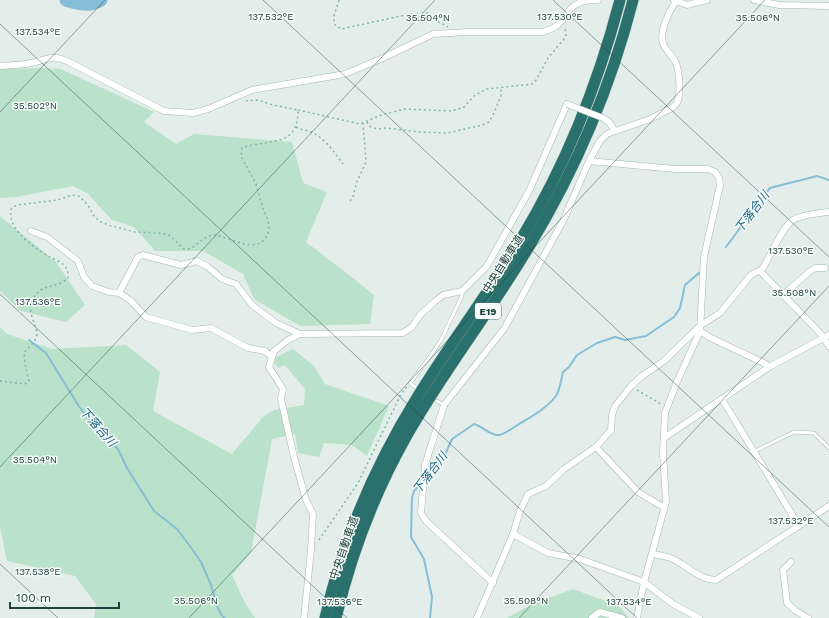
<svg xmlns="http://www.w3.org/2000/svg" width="829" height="618" font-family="'Work Sans','Noto Sans JP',sans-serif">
  <rect width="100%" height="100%" fill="#e3eeeb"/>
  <g fill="#bae1ca">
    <path d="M43 68 61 69 154 112 144 122 176 144 194 134 292 142 303 183 327 192 306 242 349 275 374 295 370 324 300 326 254 299 243 274 203 251H155L134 227 112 220 88 194 73 186 16 197 0 198V69Z"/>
    <path d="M0 216 56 262 85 305 66 322 21 311 0 291Z"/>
    <path d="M0 327 7 334 52 349 126 345 160 372 153 411 232 454 264 416 274 410 304 405 305 389 285 365 278 368 274 363 276 357 293 349 314 366 325 384 389 406 367 456 352 445 324 443 319 457 298 453 295 434 272 439 251 553 232 575 244 601 255 618H94L96 604 75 576 7 561 0 528Z"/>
    <path d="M573 589 619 606 629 618H506L537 602Z"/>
  </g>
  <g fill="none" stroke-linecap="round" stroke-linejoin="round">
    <g stroke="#86bed7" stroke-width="2">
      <path d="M726 247 765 194 770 188 817 176 829 180"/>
      <path d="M29 340 46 353 78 405 93 425 118 449 127 468 154 511 177 529 192 549 201 562 211 585 217 606 222 616 225 618"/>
      <path d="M426 478 444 457 452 439 474 424C482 426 490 436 499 435 505 434 511 429 516 426 529 418 546 409 556 396 560 389 561 380 563 372L569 367 577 355 597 343 615 337 625 340 646 336 674 317 680 308 685 285 699 273"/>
      <path d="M422 483 414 491 412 498 411 537 424 559 432 597 430 618"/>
    </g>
    <path stroke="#86bed7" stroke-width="13" d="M66 0C78 4 90 7 101 0"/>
    <g stroke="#a5b7b3" stroke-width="4">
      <g id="lane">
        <path d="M415 387 410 383 429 358 441 340 462 296V291"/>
        <path d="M437 401 444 405"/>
        <path d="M753 452 794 432 814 433 829 448"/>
      </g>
    </g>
    <g stroke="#a5b7b3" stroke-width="7">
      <g id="street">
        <path d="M674 0 687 5 707 0"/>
        <path d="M754 0 779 5 829 6"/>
        <path d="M0 66C10 65 22 65 32 63 50 59 51 54 69 62L164 111 193 113 208 109 252 90 345 74 383 58 433 34 468 32H542C568 26 562 10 579 3 585 0 592 0 598 0"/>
        <path d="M603 118 609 122 615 131"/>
        <path d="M589 161 675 169H708L715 172 719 178 720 185 704 257 700 331 676 384 665 413 663 453 666 502 644 582 637 618"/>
        <path d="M31 231 47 237 78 261 84 277 92 286 109 292 119 293 130 300 146 317 192 330 211 328 248 348 265 351 272 357"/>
        <path d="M760 271 820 333 829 346"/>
        <path d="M119 293 138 257 143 255 181 265 197 261 208 267 222 279 236 284 252 305 276 323 300 334"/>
        <path d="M783 295 809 272 815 268H825"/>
        <path d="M700 331 709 337 764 363 769 367"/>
        <path d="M722 399 799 526"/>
        <path d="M664 438 769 367 829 335"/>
        <path d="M596 447 638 492 663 507"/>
        <path d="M513 534 548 553 580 559 644 582 673 604 699 618"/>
        <path d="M652 554C660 555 666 556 673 559 687 566 700 580 716 580L829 506"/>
        <path d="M791 562 783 570 787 603 796 611 808 618"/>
        <path d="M493 583 426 521 421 513 425 465 444 405 504 329 564 219 589 161 600 141 607 134 650 119 672 108 677 103C681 93 680 71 675 61 672 55 665 50 663 43 659 32 670 9 677 0"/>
        <path d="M304 618 311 550 313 514 306 500 294 457 281 399 283 389 269 367 274 351 288 340 300 334 403 333 412 327 420 315 433 303 443 295 462 291 487 266 529 191 567 104"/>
        <path d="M477 618 513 534 520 511 528 494 546 486 564 469 596 447 611 430 612 415 615 406 631 386 642 376 664 361 701 325 720 313 750 276C754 272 759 272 763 268 770 257 782 227 793 220 801 215 819 213 829 212"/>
        <path d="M592 618 600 612 622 618"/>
      </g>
    </g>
    <g stroke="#c1cac9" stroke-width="12">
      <g id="highway">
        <path d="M325 618C343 539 376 464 418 396 451 342 489 293 521 239 566 165 598 84 620 0"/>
        <path d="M336 618C351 555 374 494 406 437 443 371 491 311 530 245 576 169 611 86 633 0"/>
      </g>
    </g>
    <g stroke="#80b4ac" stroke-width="1.5" stroke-dasharray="2 3" stroke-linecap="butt">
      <path d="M339 0 334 16V24L341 29 410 14 427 13 437 21 448 27"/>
      <path d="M298 110 360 124 381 115 405 109 452 111 464 107 475 95 487 89 532 84 535 82 548 58 564 39 566 35 565 27"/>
      <path d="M367 122 369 126 377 129 387 128 420 132 448 133 482 125 489 122 493 115 501 96V87"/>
      <path d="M296 127C301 130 306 130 311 132 325 138 334 152 343 164"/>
      <path d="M350 201 353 197 356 184 366 162 363 123"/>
      <path d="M0 381 25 384 29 381 25 364 24 353C28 348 34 343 36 338 41 329 24 314 34 297 42 285 50 288 61 283 63 282 66 280 68 278 68 275 68 270 66 268 63 262 53 259 48 256 33 247 7 229 11 209L17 205 58 200 72 195 79 196 88 205 93 215 99 221 108 225 135 232 158 233 169 235 184 249C187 249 191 249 193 247 200 243 205 235 215 235 230 237 259 257 268 233 270 227 268 217 264 212L256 184 241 156 242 148C269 138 298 149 298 110L273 105 258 100 244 101"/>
      <path d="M637 390 661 404"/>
      <path d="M319 540 358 483 401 394 407 386"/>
    </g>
    <use href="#lane" stroke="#fff" stroke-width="3"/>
    <use href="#street" stroke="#fff" stroke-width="6"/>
    <use href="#highway" stroke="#2a706c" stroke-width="11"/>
    <g stroke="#a5b7b3" stroke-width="7" stroke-linecap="butt">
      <path id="street-bridge" d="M567 104 603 118"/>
    </g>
    <use href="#street-bridge" stroke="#fff" stroke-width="6"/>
  </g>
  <path fill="none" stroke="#21413d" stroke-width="1" stroke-opacity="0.45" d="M263 0 829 527M553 0 829 257M0 24 637 618M0 112 105 0M0 294 347 618M0 467 435 0M0 564 58 618M189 618 765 0M519 618 829 286"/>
  <g text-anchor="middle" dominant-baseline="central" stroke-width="3" stroke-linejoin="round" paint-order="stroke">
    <rect fill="#f4faf8" stroke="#607875" stroke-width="1" x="475" y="303" width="26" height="16" rx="3"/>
    <g font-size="10" font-weight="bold" fill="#21413d">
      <text x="488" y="311">E19</text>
    </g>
    <g font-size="11" fill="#21413d" stroke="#f4faf8">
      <text transform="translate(503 264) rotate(-58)">中央自動車道</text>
      <text transform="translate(344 548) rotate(-71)">中央自動車道</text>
    </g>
    <g font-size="12" font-style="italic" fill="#155f82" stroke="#f4faf8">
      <text transform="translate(752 212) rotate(-53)">下落合川</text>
      <text transform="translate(98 427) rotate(48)">下落合川</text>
      <text transform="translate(430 473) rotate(-53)">下落合川</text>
    </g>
  </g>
  <g font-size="10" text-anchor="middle" fill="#21413d" stroke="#f4faf8" stroke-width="3" stroke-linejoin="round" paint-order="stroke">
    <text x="271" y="20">137.532°E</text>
    <text x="560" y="20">137.530°E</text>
    <text x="428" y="21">35.504°N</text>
    <text x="758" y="21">35.506°N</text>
    <text x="38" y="35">137.534°E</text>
    <text x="35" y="109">35.502°N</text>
    <text x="791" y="254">137.530°E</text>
    <text x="794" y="296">35.508°N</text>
    <text x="38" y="305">137.536°E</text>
    <text x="35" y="463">35.504°N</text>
    <text x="791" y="524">137.532°E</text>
    <text x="38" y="575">137.538°E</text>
    <text x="196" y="604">35.506°N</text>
    <text x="526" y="604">35.508°N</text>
    <text x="340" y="605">137.536°E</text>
    <text x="629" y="605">137.534°E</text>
  </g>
  <path d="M10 602v6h109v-6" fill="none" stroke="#21413d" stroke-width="2"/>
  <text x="16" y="602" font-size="12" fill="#21413d" stroke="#f4faf8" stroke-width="3" paint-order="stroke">100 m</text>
</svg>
